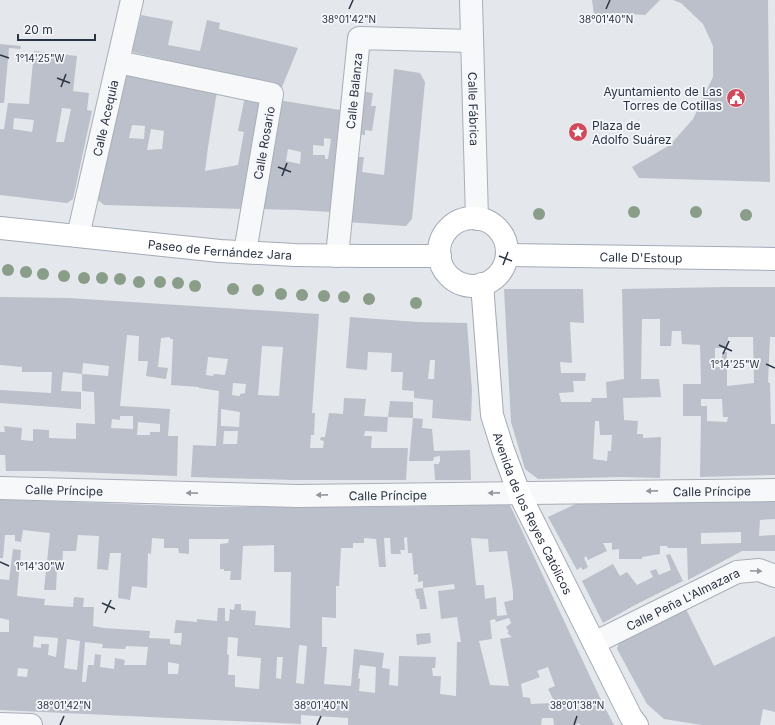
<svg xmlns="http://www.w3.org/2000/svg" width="775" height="725" font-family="Inter,sans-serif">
  <rect width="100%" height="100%" fill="#e4e7ec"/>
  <g fill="#bbc0ca" fill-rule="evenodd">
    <path d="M592 0H660L645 15 614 13 594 15Z"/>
    <path d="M673 0H768L770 182 639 178 632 167 670 145 693 119 713 77V46L703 24 681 3Z"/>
    <path d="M141 15 173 21 168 45 200 51 207 20 220 23 219 29 298 48 282 87 132 52Z"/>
    <path d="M0 44 21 46 20 49 9 48 4 103H0Z"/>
    <path d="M34 51 77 56 73 91 89 93 87 110 92 111 73 199 67 203 0 195V129H4L8 103 29 104ZM62 108 71 109 64 142H56ZM14 118 34 120 32 132 13 129Z"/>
    <path d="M394 69 420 73 425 82 412 219 406 226 346 222 353 157H364L362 172 384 175Z"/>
    <path d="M127 71 217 91 208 147 205 171 238 165 244 132 238 131 245 96 264 101 245 209 104 205 98 200ZM132 125 145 126 144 139 129 138ZM151 129 164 131 162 149 147 150Z"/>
    <path d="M361 91 373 93 371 106H376L372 131 365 130V135L356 134Z"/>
    <path d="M278 100 340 110 330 212 297 210 257 209ZM324 138 331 139 328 159H325V155H313V145L324 146ZM288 149 301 152 300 164 286 161Z"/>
    <path d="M726 287H775V337H770L768 382 770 383 771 424H775V475L700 477 701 416H683V384H701L700 345 682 344 681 331H672L671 346H660V319H642L641 379H659L661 397 623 398 624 420 638 421 637 434H643V438L661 437 660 478 621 477 538 479 525 469 511 422 504 289H583L584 323 570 322 572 363 560 362 561 373H586L585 381H573L574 392 559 393 561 402H591L592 398H607L606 382 624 379 622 289ZM728 337H753L754 383 727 386V352H722V367H715V348H727ZM701 399H722L723 417H728L727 422 707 421V406H701ZM595 421H599L600 435H612L611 451H608L607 461 593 459Z"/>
    <path d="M0 297 69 298 319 314 312 413H315L314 435H311L310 448H323L324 441 320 440 321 437H325L329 413 343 414 344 398 366 399 364 416 388 417 390 401 413 402V418L388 417 387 432 365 431 364 436H372L371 448H408L406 480H293L191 477 193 445 216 446 219 391 199 388V387L171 385 173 339H170V337L161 338 158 367 168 368 166 379 146 376 148 361H138L139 336 127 335 120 406 170 409 168 436H178L177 476 48 471H6L5 455H0V432H5L4 426 22 428 21 440 33 441V429L49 430V438L76 439V423L95 424V422L94 392 82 391V374L63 372 61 391 81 392V409L0 403V390L51 393 52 372H22V367L0 365ZM262 346 283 347 279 396 258 395ZM208 357 228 359 225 375 214 374 213 376 206 375ZM83 363 109 366 108 376 82 374ZM233 383 246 384 245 393 240 394V396L232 395ZM221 409 240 412 239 427 221 426ZM120 416H133V429L111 428 112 419 120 420ZM138 422 160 424V432H150V435H137ZM224 431H238L237 444H223Z"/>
    <path d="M350 317 418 322 467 323 472 391 471 421 432 418 433 400 414 398V391L402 390 403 372H391L392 353 368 352 367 370 346 368ZM430 360H435L434 379H428Z"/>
    <path d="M413 418 423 419 422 428 432 429 434 451 470 450 471 480H435L434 464H439V462H440V456L434 457 433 461H409Z"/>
    <path d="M0 498 19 500 206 507H404L509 503 602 702 614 725H580L579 723 575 725H554L553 718H542L541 725H348V718L301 715V724L0 710V632H9V620L0 618V579L9 580 13 549 21 550 17 596 45 599 44 605 73 607 74 597 84 598 83 607H94L93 626 104 628 150 631 149 638 170 639V644L181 645 182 633H174L176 620 197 622V619L217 621 218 608H225V621H229L230 609 234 610 235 604H241V610L256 611 255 625 290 628 291 572H274V545L243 546 241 580H230L231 571H224V569H220V544L228 543 229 539H189V554L179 553 178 548H164V539L152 538 151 554 148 553 147 588 132 586 130 600 118 598 121 553H110L108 570 97 569 99 536 78 535 76 551H63L62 567H57L56 590H44L50 533 23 530 21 542 15 541V535H5L3 558H0ZM407 537 408 553H412L414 575 418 574V582L423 581V588L454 584 455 589 438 591 441 619 457 617 461 642H457L456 696 440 694 441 676H433L432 668H435L436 657 399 656 398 686 389 685 390 669 382 668 384 653 354 649 351 686 324 684 327 647H322V617L336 618V586H339L341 548H353V543H364V538L376 539 379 567H386L384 538H390L391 554H401L400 550H405L404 538ZM471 538 488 539 489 552 507 551 513 592V600L504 602 507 615 497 616 496 597 485 599 484 585H476ZM509 618 511 623 506 627 509 632 507 633 512 637 500 639 509 686 490 685 479 641 492 639 490 620 495 619 496 622ZM34 636 58 638 56 657 48 655 49 644H41V648L33 647ZM228 637 238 638 237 656 261 658 259 689 235 687V675H228L229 655 227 654ZM67 639 80 641 77 670 64 668ZM85 642 103 644 102 648 125 649 126 646 148 647 146 665H124L125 660 115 658 114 669 100 667 101 655 95 654 94 665H88L86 682H82ZM299 645 307 646 304 684 296 683ZM277 657H283L281 679 276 678ZM168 662 179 664 178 674H168ZM360 665 376 667 375 693 359 691 360 679 358 678ZM548 667 555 686 548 689 555 703 531 704 530 698 523 697 521 684 540 677 537 671ZM18 668 28 669 27 677 17 676Z"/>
    <path d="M775 499V519L760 520 759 536 775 535V551H742L688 580 687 548H668L667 546H660V554L642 557V559H619V549L612 550V543H603L607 551 588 560 586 556 584 558 588 567 583 570 581 567 577 570 548 517 580 502ZM741 532V543L701 544V533Z"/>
    <path d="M670 554 683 581 635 605 603 623 582 581 613 564 620 576 627 572 637 585 653 577 650 571 656 569 659 575 671 570 666 555Z"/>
    <path d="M423 588 427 609H420L419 599H417L415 589Z"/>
    <path d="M686 609 714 666 775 636V712L763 709 760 725H702L664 719 647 704 617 649 619 642Z"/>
    <path d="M430 633 431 643 417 645 416 634Z"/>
  </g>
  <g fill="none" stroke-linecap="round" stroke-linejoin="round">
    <g stroke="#a9aeb7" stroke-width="24">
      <g id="street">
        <path id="s1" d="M471 0 477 219"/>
        <path d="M118 62 272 94 245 252"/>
        <path id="s2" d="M78 236 132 0"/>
        <path id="s3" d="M337 256 359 38 472 41"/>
        <path id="s4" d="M0 488 298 496 775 490"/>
        <path id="s5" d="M594 643 737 572 759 570 775 576"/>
        <path d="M0 724 31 725"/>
      </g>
    </g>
    <g stroke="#a3abb8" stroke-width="24">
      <g id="primary">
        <circle cx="473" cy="252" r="34"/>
        <path id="s6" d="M0 228 220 251 295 255 362 256H440"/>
        <path id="s7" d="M507 255 775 259"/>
        <path id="s8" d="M482 284 492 415 503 450 519 493 631 717 637 725"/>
      </g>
    </g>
    <use href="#street" stroke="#f7f8fa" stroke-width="22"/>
    <use href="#primary" stroke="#fff" stroke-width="22"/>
  </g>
  <g fill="#899d89">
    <circle cx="634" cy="212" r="6"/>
    <circle cx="696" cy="212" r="6"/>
    <circle cx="539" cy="214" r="6"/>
    <circle cx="746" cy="215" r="6"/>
    <circle cx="8" cy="270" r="6"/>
    <circle cx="26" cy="272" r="6"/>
    <circle cx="43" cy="274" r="6"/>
    <circle cx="64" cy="276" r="6"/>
    <circle cx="84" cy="278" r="6"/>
    <circle cx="102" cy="278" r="6"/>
    <circle cx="120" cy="279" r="6"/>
    <circle cx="139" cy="282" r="6"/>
    <circle cx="160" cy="282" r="6"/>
    <circle cx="178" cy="283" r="6"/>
    <circle cx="195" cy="286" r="6"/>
    <circle cx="233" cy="289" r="6"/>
    <circle cx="258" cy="290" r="6"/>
    <circle cx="281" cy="294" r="6"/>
    <circle cx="302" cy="295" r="6"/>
    <circle cx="324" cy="296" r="6"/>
    <circle cx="344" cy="297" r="6"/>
    <circle cx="369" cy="299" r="6"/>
    <circle cx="416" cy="303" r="6"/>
  </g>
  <defs><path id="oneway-solid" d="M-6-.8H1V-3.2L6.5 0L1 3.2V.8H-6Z"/></defs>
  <g fill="#9196a0">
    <use href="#oneway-solid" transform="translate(652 491) rotate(179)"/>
    <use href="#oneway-solid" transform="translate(192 493) rotate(-179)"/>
    <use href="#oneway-solid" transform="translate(494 493) rotate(179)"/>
    <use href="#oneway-solid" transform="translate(322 495) rotate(179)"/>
    <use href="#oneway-solid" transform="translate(756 571) rotate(3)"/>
  </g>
  <path fill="none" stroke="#2b3445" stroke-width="1.5" d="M349 9 353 0M606 9 610 0M0 55 9 58M57 78 70 83M61 87 66 74M278 167 291 172M282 176 287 163M499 256 512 261M503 265 508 252M719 345 732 351M723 354 729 341M766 364 775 368M0 562 9 566M102 603 115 609M105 613 111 600M60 725 64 716M317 725 321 716M574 725 577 716"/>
  <defs>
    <g id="civic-disc" transform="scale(1)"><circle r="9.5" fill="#d1495b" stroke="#f4f6f9"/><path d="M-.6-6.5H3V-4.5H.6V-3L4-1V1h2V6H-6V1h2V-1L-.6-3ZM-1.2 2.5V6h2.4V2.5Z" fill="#fff"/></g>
    <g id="sight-disc" transform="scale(1)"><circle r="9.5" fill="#d1495b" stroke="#f4f6f9"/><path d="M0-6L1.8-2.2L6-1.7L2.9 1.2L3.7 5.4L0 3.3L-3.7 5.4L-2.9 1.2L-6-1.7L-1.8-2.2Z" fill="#fff"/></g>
  </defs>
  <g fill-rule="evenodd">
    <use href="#civic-disc" x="736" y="98"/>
    <use href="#sight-disc" x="578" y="132"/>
  </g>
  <g text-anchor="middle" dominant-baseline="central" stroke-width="3.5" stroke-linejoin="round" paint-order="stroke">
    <g font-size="12" fill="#2b3445" stroke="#f4f6f9">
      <text stroke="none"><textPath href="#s3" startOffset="166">Calle Balanza</textPath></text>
      <text stroke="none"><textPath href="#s1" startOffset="109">Calle Fábrica</textPath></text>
      <text stroke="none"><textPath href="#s2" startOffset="121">Calle Acequia</textPath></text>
      <text transform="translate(264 143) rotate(-80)">Calle Rosario</text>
      <text stroke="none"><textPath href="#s6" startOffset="221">Paseo de Fernández Jara</textPath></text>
      <text stroke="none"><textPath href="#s7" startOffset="134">Calle D'Estoup</textPath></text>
      <text stroke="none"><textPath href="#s4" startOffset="64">Calle Príncipe</textPath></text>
      <text stroke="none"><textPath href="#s4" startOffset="712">Calle Príncipe</textPath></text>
      <text stroke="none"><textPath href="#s4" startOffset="388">Calle Príncipe</textPath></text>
      <text stroke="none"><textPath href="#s8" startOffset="238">Avenida de los Reyes Católicos</textPath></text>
      <text stroke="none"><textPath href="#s5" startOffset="99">Calle Peña L'Almazara</textPath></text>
    </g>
    <g font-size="12" fill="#2b3445" stroke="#f4f6f9" text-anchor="end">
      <text x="722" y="91">Ayuntamiento de Las<tspan x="722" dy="14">Torres de Cotillas</tspan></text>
      <text x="592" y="125" text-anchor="start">Plaza de<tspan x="592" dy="14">Adolfo Suárez</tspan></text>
    </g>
  </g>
  <g font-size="10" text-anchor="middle" fill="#2b3445" stroke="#f4f6f9" stroke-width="3.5" stroke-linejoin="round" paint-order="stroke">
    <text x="349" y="23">38°01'42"N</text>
    <text x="606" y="23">38°01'40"N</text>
    <text x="40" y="62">1°14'25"W</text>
    <text x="735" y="368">1°14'25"W</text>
    <text x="40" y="570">1°14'30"W</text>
    <text x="64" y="709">38°01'42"N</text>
    <text x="321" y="709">38°01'40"N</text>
    <text x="577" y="709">38°01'38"N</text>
  </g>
  <path d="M18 34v6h77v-6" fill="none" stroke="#2b3445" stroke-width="2"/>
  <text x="24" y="34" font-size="12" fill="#2b3445" stroke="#f4f6f9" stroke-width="3" paint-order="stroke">20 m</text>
</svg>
